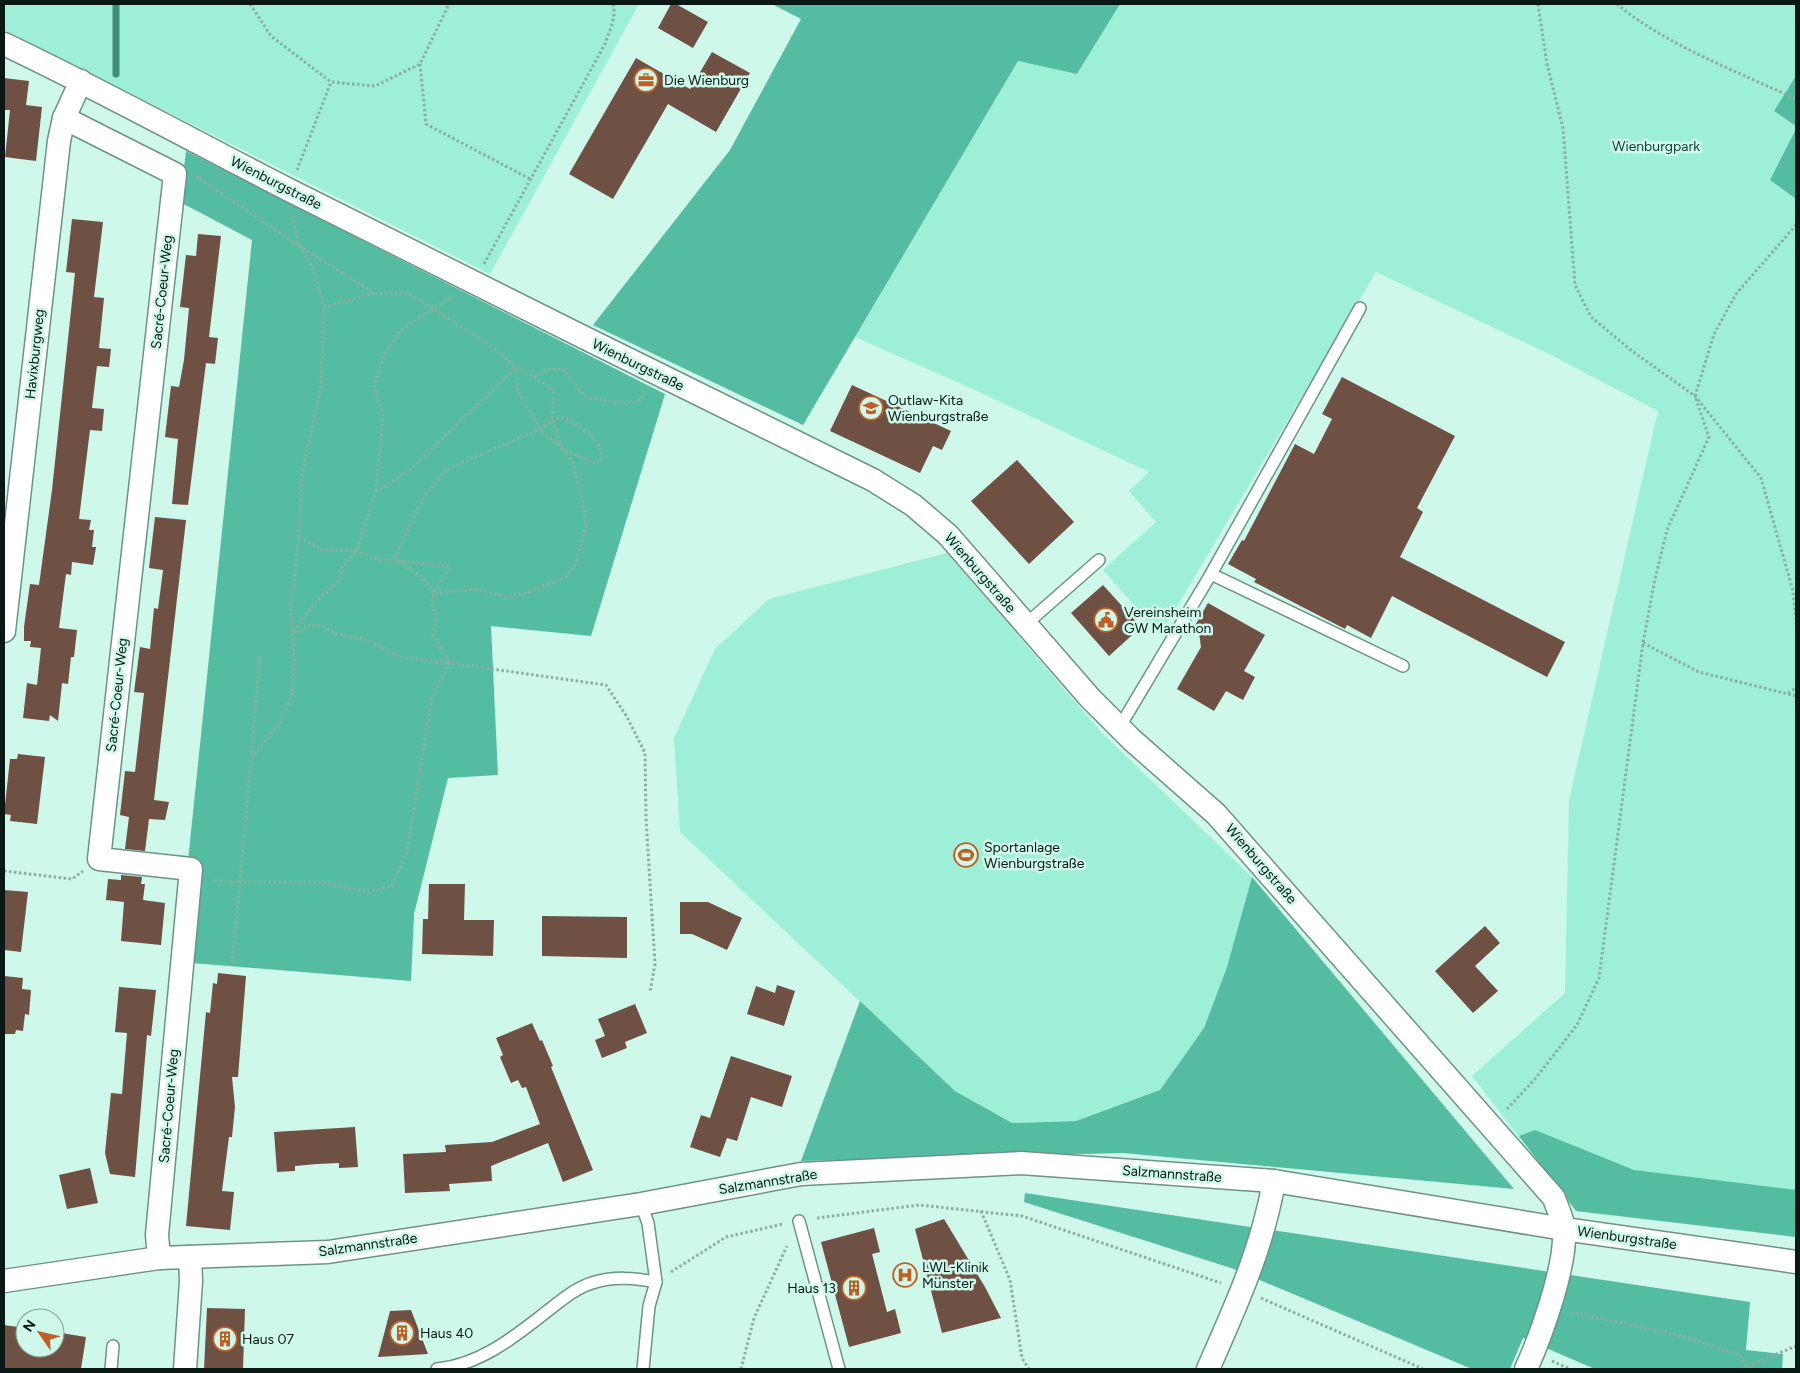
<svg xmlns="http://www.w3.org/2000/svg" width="1800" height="1373" font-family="Figtree,sans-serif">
  <rect width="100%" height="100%" fill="#cef8ea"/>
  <g fill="#9eefd7">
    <path d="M4 4H639L490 274 4 30Z"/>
    <path d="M1120 4H1796V1237L1576 1211 1472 1076 1565 993 1569 800 1658 411 1549 354 1376 272 1160 635 1103 570 1156 522 1129 491 1149 472 975 390 855 337 1018 61 1077 74Z"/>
    <path d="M947 553 1102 733 1252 877 1227 967 1204 1028 1160 1090 1076 1121 1012 1123 955 1091 680 832 674 738 715 649 769 599Z"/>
  </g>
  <g fill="#54bda1">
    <path d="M772 4H1120L1077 74 1018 61 803 425 593 325 730 150 801 19Z"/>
    <path d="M1796 76V126L1774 111Z"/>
    <path d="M1796 129V199L1770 180Z"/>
    <path d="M186 151 665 394 591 636 491 626 498 775 448 778 414 914 411 981 192 963 201 863 188 861 252 240 180 202Z"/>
    <path d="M1252 877 1514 1189 1123 1153 801 1161 860 1001 955 1091 1012 1123 1076 1121 1160 1090 1204 1028 1227 967Z"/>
    <path d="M1535 1130 1634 1170 1796 1190V1237L1576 1211 1519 1136Z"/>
    <path d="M1025 1193 1750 1302 1746 1350 1783 1354 1782 1369H1595L1523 1338 1510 1369H1472L1231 1268 1024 1202Z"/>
  </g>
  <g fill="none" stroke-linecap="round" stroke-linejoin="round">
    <path stroke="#408e7a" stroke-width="7" d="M116 74V4"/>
  </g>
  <g fill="#6f5143">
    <path d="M671 4H676L708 22 693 48 658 28Z"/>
    <path d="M712 52 750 73 716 132 668 104 613 199 569 174 636 58 690 89Z"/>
    <path d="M4 78 29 81 26 105 42 107 36 161 5 157 10 110H4Z"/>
    <path d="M72 219 103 222 94 297 104 298 99 348 111 349 109 367 97 366 92 408 104 409 102 431 90 430 79 519 91 520 89 530H94L92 547H96L93 565 72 562 71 575 66 574 59 628 77 630 74 657H71L68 684 62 683 58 721 50 715 49 721 23 718 27 683 37 685 41 648 30 647 31 641H24V627L30 584 39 585 52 490 75 273 66 272Z"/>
    <path d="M198 234 221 236 209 337 218 338 215 364 206 363 188 505 172 504 178 439 165 437 171 386 179 387 184 360 189 308 180 307 186 255 196 256Z"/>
    <path d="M1342 377 1455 436 1417 508 1423 512 1400 557 1565 642 1547 677 1392 596 1371 638 1347 625 1345 629 1254 582 1256 579 1228 564 1242 540 1244 541 1295 444 1314 454 1332 419 1322 414Z"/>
    <path d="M852 385 951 431 942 450 933 446 920 473 830 431Z"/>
    <path d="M1017 460 1074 522 1029 564 971 501Z"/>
    <path d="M155 517 186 520 154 800 169 802 165 820 149 819 145 851 125 849 129 817 120 815 125 771 135 772 144 693 134 692 140 647 150 649 154 608 158 609 163 570 149 568Z"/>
    <path d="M1103 585 1141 627 1109 656 1071 613Z"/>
    <path d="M1208 603 1265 635 1244 671 1255 677 1243 700 1226 691 1214 711 1177 689 1201 647 1199 633 1193 629Z"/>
    <path d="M18 754 45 757 37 824 10 821 11 815 4 814 10 759H17Z"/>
    <path d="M121 875 142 877 141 884H145L143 900 165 903 161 945 121 941 124 902 106 900 108 879 121 880Z"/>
    <path d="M429 884H465L464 920H494L493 956 422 954 423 919H428Z"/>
    <path d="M4 890 28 892 21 952 4 950Z"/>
    <path d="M680 902H708L742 918 727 950 692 934H680Z"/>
    <path d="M542 916 627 917V958L542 956Z"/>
    <path d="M1485 926 1500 943 1475 966 1498 991 1473 1013 1435 971Z"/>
    <path d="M218 973 246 976 238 1077H232L235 1107 232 1137H229L222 1191 234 1192 230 1230 186 1226 206 1012 210 1013 213 983 217 984Z"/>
    <path d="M4 976 23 978 22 989 31 990 29 1015 25 1014 23 1031 16 1030 15 1034H4Z"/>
    <path d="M777 985 795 991 784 1026 747 1014 756 986 775 993Z"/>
    <path d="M119 987 156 990 151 1036 147 1035 135 1177 110 1174 105 1153 111 1093 122 1094 127 1033 115 1032Z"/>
    <path d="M635 1004 647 1033 625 1042 627 1048 602 1058 595 1040 605 1036 598 1019Z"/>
    <path d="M532 1023 540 1041 542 1040 553 1066 551 1067 593 1170 563 1182 548 1143 491 1166 492 1181 449 1184 450 1191 405 1193 403 1154 446 1152 445 1145 492 1142 540 1124 526 1087 522 1088 518 1080 511 1083 500 1057 503 1055 496 1038Z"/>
    <path d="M731 1056 792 1076 782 1107 751 1097 737 1141 727 1138 720 1157 690 1147 701 1115 710 1118Z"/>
    <path d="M355 1127 358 1167 339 1168V1163L317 1164 295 1166V1171L277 1172 274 1132Z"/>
    <path d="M90 1168 98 1203 67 1209 59 1175Z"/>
    <path d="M944 1219 985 1287 1001 1318 942 1333 915 1229Z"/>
    <path d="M874 1228 880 1252 872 1254 887 1312 895 1309 901 1333 849 1347 821 1242Z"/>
    <path d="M207 1308 245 1309 243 1369H204Z"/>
    <path d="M411 1310 428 1354 378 1357 390 1311Z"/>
    <path d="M4 1325 25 1328V1348H55V1332L86 1337 81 1369H4Z"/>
  </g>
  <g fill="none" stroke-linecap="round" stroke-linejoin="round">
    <g stroke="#6d9387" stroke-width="14">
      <g id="lane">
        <path d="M1211 574 1360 308"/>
        <path d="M1025 625 1099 560"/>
        <path d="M1119 728 1211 574 1403 666"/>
        <path d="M641 1204 648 1223 656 1282 649 1306 643 1369"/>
        <path d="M799 1221 839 1369"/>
        <path d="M111 1369 113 1346"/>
        <path d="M437 1369C481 1365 517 1335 550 1309 563 1299 576 1288 592 1283 614 1276 635 1278 656 1282"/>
      </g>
    </g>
    <g stroke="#6d9387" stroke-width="25">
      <g id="street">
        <path d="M4 44C101 90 195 142 291 191 485 288 678 385 873 480L913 505 948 535 1090 698 1132 740 1216 814 1554 1198C1557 1208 1564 1220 1564 1231 1566 1267 1541 1336 1526 1369"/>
        <path d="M64 118 175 174 99 859 191 869 157 1235 159 1258"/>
        <path d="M4 631 59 141 64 118 81 81"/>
        <path d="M4 1281 159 1258 328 1252 641 1204 801 1174 1021 1163 1274 1181 1564 1229 1796 1262"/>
        <path d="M185 1369 191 1281 190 1257"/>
        <path d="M1208 1369C1235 1308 1263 1247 1274 1181"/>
      </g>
    </g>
    <g stroke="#8cada3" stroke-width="3" stroke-dasharray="2.5 2.5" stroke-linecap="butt">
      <path d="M250 4 271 36 331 82 375 86 420 64 449 4"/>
      <path d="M1538 4 1547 64 1563 128 1575 285 1591 317 1632 351 1695 396 1761 478 1793 591 1796 620"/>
      <path d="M1617 4C1666 45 1738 72 1796 99"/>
      <path d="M420 64 426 124 530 179"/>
      <path d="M297 170 331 82"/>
      <path d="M196 176 299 246 312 266 324 307 321 386 302 475 299 537 291 607 294 662 292 696 279 724 251 758 240 882 213 880"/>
      <path d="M292 216 299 246 374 293H408L487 343 516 367 535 377 554 391 552 420 563 449 572 461 583 503 586 526 576 563 566 577 523 594 506 597 474 589 434 593 432 602 436 619 433 635 449 663 400 657 368 640 336 634 323 626 310 625 301 631 293 632 316 602 339 581 342 568 356 551 376 492 412 468 516 367"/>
      <path d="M484 264 605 44C609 32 617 16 613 4"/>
      <path d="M324 307 374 293"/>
      <path d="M535 377 545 370 563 369 585 397 622 403 638 402 645 393"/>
      <path d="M376 491 383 416 374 385 386 351 401 330 453 296"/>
      <path d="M299 537 322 550 356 551 378 559 398 561 422 577 434 593 450 566 398 561 395 556 423 498 447 469 540 429C547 424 553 419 561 418 570 417 598 439 600 448 601 451 601 456 601 460L596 464 563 449 540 429 517 389 516 368"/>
      <path d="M1643 643 1699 672 1796 696"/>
      <path d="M1788 693 1796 688"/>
      <path d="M251 758 260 656"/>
      <path d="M4 871 72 879 83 871"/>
      <path d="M232 963 240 882 323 883 369 892 392 886 407 851 432 697 449 663 606 685 627 717 645 753 646 818 655 964 650 992"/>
      <path d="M1507 1109 1535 1079 1577 1025 1599 978 1643 643 1655 579 1667 530 1709 437 1695 396 1714 334 1736 294 1796 225"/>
      <path d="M981 1211 1010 1280 1022 1358 1029 1369"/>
      <path d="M817 1218 919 1205 1022 1216 1221 1283"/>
      <path d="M671 1272 726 1237 783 1224"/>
      <path d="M1261 1298 1423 1369"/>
      <path d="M1571 1312 1678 1335 1740 1355 1749 1369"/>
      <path d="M1552 1361 1570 1369"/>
      <path d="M1748 1366 1796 1346"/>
      <path d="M741 1369 754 1318 787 1246"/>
    </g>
    <use href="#lane" stroke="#fff" stroke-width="11"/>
    <use href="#street" stroke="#fff" stroke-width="22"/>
  </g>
  <defs>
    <g id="office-ring" transform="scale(1.25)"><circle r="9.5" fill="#cef8ea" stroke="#c05e23" stroke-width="1.5"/><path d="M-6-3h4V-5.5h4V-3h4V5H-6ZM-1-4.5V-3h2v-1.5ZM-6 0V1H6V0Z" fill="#c05e23"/></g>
    <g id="school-ring" transform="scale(1.25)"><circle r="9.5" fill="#cef8ea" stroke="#c05e23" stroke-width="1.5"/><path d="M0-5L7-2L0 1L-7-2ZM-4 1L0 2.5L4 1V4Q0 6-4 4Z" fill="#c05e23"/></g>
    <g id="civic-ring" transform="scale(1.25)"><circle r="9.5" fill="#cef8ea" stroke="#c05e23" stroke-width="1.5"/><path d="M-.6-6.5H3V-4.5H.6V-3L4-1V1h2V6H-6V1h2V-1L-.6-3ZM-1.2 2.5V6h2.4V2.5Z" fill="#c05e23"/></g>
    <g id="stadium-ring" transform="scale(1.25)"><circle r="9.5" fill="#cef8ea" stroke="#c05e23" stroke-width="1.5"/><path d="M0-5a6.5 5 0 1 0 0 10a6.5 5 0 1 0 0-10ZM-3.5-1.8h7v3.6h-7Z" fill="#c05e23"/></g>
    <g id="hospital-ring" transform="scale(1.25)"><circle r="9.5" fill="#cef8ea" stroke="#c05e23" stroke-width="1.5"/><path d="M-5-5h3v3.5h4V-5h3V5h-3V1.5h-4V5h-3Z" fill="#c05e23"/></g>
    <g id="building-ring" transform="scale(1.25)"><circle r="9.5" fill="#cef8ea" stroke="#c05e23" stroke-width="1.5"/><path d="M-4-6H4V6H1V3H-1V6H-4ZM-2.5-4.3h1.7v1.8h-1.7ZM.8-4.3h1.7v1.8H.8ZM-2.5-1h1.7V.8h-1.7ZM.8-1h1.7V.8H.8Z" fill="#c05e23"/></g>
  </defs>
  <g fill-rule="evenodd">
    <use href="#office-ring" x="646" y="80"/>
    <use href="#school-ring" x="871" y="408"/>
    <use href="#civic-ring" x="1106" y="620"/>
    <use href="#stadium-ring" x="966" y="855"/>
    <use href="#hospital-ring" x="905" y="1275"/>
    <use href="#building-ring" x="854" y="1288"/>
    <use href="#building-ring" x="402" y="1333"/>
    <use href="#building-ring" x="225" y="1339"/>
  </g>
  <g text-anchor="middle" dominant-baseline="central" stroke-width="5" stroke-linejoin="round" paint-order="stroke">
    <g font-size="14" fill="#091814" stroke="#cef8ea" text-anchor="start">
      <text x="664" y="80">Die Wienburg</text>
      <text x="888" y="400">Outlaw-Kita<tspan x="888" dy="16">Wienburgstraße</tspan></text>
      <text x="1124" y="612">Vereinsheim<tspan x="1124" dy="16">GW Marathon</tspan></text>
      <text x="984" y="847">Sportanlage<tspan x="984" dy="16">Wienburgstraße</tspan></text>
      <text x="922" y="1267">LWL-Klinik<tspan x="922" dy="16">Münster</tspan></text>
      <text x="836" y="1288" text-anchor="end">Haus 13</text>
      <text x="420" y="1333">Haus 40</text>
      <text x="242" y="1339">Haus 07</text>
    </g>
    <g font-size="14" fill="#0f3f33" stroke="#cef8ea">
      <text x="1656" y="146">Wienburgpark</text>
    </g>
    <g font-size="14" fill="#091814" stroke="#cef8ea">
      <text transform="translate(276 183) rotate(27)">Wienburgstraße</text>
      <text transform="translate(162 292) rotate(-84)">Sacré-Coeur-Weg</text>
      <text transform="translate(35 354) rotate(-84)">Havixburgweg</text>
      <text transform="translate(638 365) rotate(26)">Wienburgstraße</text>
      <text transform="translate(980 573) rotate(49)">Wienburgstraße</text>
      <text transform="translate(117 695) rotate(-84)">Sacré-Coeur-Weg</text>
      <text transform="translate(1261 864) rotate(49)">Wienburgstraße</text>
      <text transform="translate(169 1106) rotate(-85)">Sacré-Coeur-Weg</text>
      <text transform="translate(1172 1174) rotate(4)">Salzmannstraße</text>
      <text transform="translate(768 1182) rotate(-9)">Salzmannstraße</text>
      <text transform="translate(1627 1238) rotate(8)">Wienburgstraße</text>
      <text transform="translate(368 1245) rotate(-8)">Salzmannstraße</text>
    </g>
  </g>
  <rect width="1800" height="1373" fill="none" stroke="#091814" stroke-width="10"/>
  <g transform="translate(40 1333) rotate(304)"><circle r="24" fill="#cef8ea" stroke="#7f9e94"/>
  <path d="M0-4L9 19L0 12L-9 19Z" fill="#c05e23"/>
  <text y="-8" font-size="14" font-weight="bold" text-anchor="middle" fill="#091814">N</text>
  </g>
</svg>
